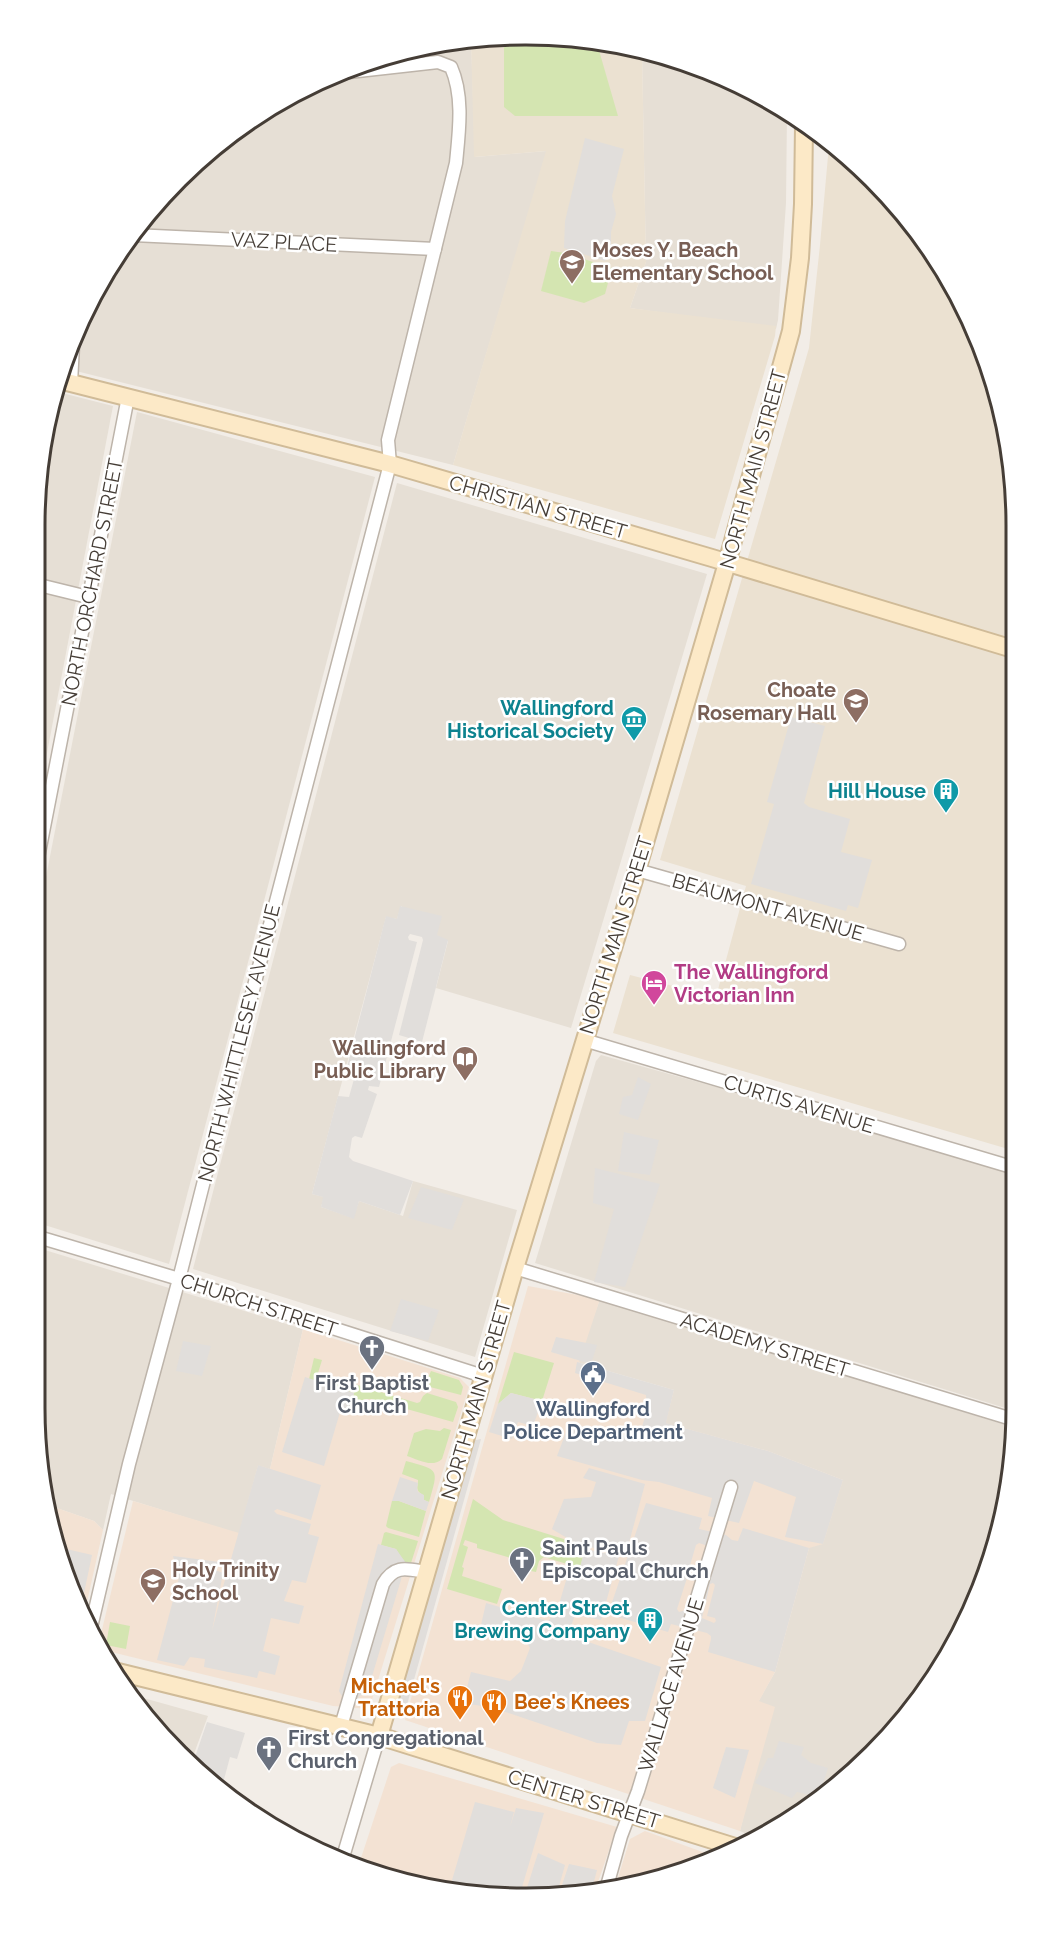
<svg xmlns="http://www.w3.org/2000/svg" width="1051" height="1933" font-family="Raleway,sans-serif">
  <rect width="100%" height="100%" fill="#f2ede7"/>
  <g fill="#e6dfd5">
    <path d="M471 39 475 157 547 151 453 465 64 368 100 280 156 202 226 136 308 85 398 51Z"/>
    <path d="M642 51 683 60 771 100 787 112 786 203 778 320 776 329 630 308 646 262Z"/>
    <path d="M54 391 113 406 35 816 36 494 51 398Z"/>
    <path d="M137 412 375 477 169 1264 35 1222V933Z"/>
    <path d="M397 483 707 574 571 1028 436 988 448 941 437 936 401 906 397 919 386 917 312 1194 324 1197 321 1207 353 1218 359 1201 403 1216 413 1181 517 1210 475 1357 193 1269Z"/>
    <path d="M601 1055 846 1123 1015 1175V1411L535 1263 596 1061Z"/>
    <path d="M35 1247 303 1329 270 1469 258 1466 239 1534 111 1494 103 1530 94 1521 51 1506 35 1407Z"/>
    <path d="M600 1299 1015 1428 1011 1468 949 1655 849 1776 753 1837 740 1831 759 1753 758 1702 775 1672 809 1548 843 1480 768 1451 665 1423 674 1390 577 1362Z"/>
    <path d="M129 1694 208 1716 192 1759 136 1707Z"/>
  </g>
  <g fill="#f3e2d3">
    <path d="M528 1286 600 1299 578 1366 674 1390 666 1423 768 1451 843 1480 823 1544 809 1548 775 1672 759 1701 775 1707 740 1831 405 1720Z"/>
    <path d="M303 1329 460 1378 469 1387 369 1709 333 1706 107 1651 100 1638 133 1501 239 1533 258 1465 270 1469Z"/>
    <path d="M51 1506 94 1521 103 1530 85 1611 61 1566Z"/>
    <path d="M399 1763 617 1827 596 1888 558 1897 399 1882 359 1864 391 1767Z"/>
    <path d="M645 1831 719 1858 714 1861 616 1884 630 1839Z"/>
  </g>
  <g fill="#ebe1d1">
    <path d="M493 36 589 39 642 51 646 262 630 308 776 326 775 336 715 539 453 465 546 151 474 157 471 39Z"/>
    <path d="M829 145 872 178 934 253 990 367 1012 462 1015 1151 613 1033 630 975 716 997 746 886 660 860 809 348 820 245Z"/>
  </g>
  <g fill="#d4e5b1">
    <path d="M504 36 596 40 618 116H515L504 107Z"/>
    <path d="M551 251 565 253 612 268 605 294 584 303 541 291Z"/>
    <path d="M514 1352 554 1363 542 1401 511 1393 498 1404Z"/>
    <path d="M314 1358 322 1360 318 1373 417 1403 420 1402 423 1396 427 1393 456 1402 458 1407 453 1422 371 1399H366L351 1404 354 1393 309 1379Z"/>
    <path d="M431 1371 459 1380 463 1387 461 1395 430 1387 428 1378Z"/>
    <path d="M444 1428 451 1430 442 1459C432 1468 419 1460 407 1456L414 1433 426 1429 440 1431Z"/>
    <path d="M406 1461C439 1470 439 1468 429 1502L424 1500 423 1495C415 1490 418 1488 418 1480L402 1474Z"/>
    <path d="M473 1499 503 1520 586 1546 580 1568 544 1557 539 1561 536 1572 526 1570 528 1563 477 1548V1544L465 1540 463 1545 468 1547 462 1567 464 1568 462 1576 502 1589 497 1604 447 1589Z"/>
    <path d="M392 1501H399L426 1511 419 1537 388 1528 386 1526Z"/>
    <path d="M386 1532 418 1541 411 1563 404 1562 396 1549 381 1545 384 1533Z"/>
    <path d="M110 1622 130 1626 126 1649 106 1645Z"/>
  </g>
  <g fill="#e1dedb" fill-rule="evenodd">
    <path d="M585 138 624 149 612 196 616 214 611 232V248L605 261 564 248 565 221Z"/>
    <path d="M791 717 825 726 804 803 809 807 850 819 841 852 872 860 858 908 848 905 846 911 751 884 774 804 767 802Z"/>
    <path d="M400 906 442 916 437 935 448 940 422 1042 399 1035 423 940 422 937 410 934 408 937 409 940 417 942 379 1087 369 1086 368 1090 377 1094 362 1138 355 1136 352 1138 349 1157 353 1161 413 1181 400 1215 359 1201 354 1219 321 1207 323 1197 312 1194 338 1096 349 1097 354 1079 345 1075 386 916 397 919Z"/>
    <path d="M638 1077 651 1084 638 1120 619 1114 623 1097 632 1095Z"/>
    <path d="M624 1132 659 1140 650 1175 618 1171Z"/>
    <path d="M595 1168 660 1184 625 1287 594 1282 614 1209 593 1203Z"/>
    <path d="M421 1187 464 1199 452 1230 408 1218Z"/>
    <path d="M401 1299 439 1310 428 1341 390 1331Z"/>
    <path d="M556 1337 597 1345 591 1364 551 1352Z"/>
    <path d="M183 1341 211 1346 202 1376 176 1371Z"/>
    <path d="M577 1362 674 1390 666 1423 768 1451 843 1480 823 1544 785 1537 796 1497 754 1481 739 1523 708 1516 712 1498 659 1482 642 1480 557 1456 568 1427 575 1425 627 1436H639L647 1411 646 1395 575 1373Z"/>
    <path d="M305 1377 354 1393 350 1411 341 1409 324 1466 282 1452Z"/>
    <path d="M511 1393 542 1401 533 1426 518 1422 512 1439 489 1432 498 1404Z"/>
    <path d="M481 1439 405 1712 393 1705 467 1442Z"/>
    <path d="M258 1465 321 1485 311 1520 277 1509 274 1511 277 1514 311 1524 308 1534 319 1537 306 1583 292 1580 284 1601 304 1606 299 1624 271 1618 263 1651 280 1656 275 1675 259 1671 257 1678 204 1667 205 1659 190 1657 184 1666 157 1660 179 1578 173 1556 220 1562 215 1570 223 1573 212 1631 223 1587Z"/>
    <path d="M589 1468 645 1484 627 1550 608 1551 577 1544 552 1529 564 1499 591 1497 596 1482 583 1478Z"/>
    <path d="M400 1477 418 1483 417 1488 418 1492 424 1495V1500L429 1502 426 1511 399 1501H392Z"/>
    <path d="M646 1503 702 1518 699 1529 726 1535 732 1540 738 1541 743 1528 809 1548 775 1672 708 1652 711 1639V1636L707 1633 671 1624 668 1632 608 1614ZM699 1543 705 1545V1548L697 1575 688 1572 696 1545ZM687 1578 695 1581 686 1610 679 1612 677 1609ZM713 1583 715 1585 707 1616 715 1618 716 1621 714 1623 702 1618 710 1584Z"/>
    <path d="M378 1544 396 1549 406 1563 367 1693 359 1696 357 1703 344 1700 339 1691Z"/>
    <path d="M58 1547 92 1555 83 1598 77 1596 61 1566Z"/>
    <path d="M585 1549 619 1556 601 1620 575 1615 568 1635 661 1667 645 1721H629L621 1745 597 1743 494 1708 463 1703 471 1672 510 1681 521 1671 530 1648 524 1637 481 1625 486 1603 548 1621 557 1611 570 1567H580Z"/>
    <path d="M207 1722 245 1733 237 1759 230 1757 222 1787 194 1760Z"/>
    <path d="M779 1741 804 1747 801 1755 811 1763 828 1768 819 1796 817 1797 797 1792 792 1798 755 1783 768 1758H773Z"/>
    <path d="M726 1747 749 1750 735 1798 713 1788Z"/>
    <path d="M475 1802 514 1812 510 1827 516 1808 544 1813 520 1894 450 1887Z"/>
    <path d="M538 1853 565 1865 556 1897 525 1894Z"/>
    <path d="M569 1864 597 1870 592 1889 558 1897Z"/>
  </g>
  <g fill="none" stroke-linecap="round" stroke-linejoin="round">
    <g stroke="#bdb4aa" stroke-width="15">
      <g id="street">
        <path d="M133 235 435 249"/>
        <path d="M71 383 73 345"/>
        <path d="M35 584 88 597"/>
        <path d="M637 870 899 944"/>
        <path d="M35 873 128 397"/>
        <path d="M584 1040 1015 1168"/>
        <path d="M35 1236 179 1279 483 1376"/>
        <path d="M515 1268 1015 1420"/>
        <path d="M92 1623 129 1464 179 1279 236 1055 390 464 388 440 456 163C459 132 464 96 451 67L438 62 340 73"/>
        <path d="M341 1726 383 1584C395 1564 407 1569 426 1572"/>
        <path d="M343 1857 379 1736"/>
        <path d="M607 1886 621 1836 638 1791 731 1487"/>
      </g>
    </g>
    <g stroke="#d0bb98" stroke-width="20">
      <g id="secondary">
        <path d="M59 380 390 464 712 558 1013 649"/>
        <path d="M118 1672 379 1736 735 1847"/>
        <path d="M379 1736 515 1268 637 870 725 570 791 331 800 258 803 204 804 126"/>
      </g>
    </g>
    <use href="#street" stroke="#fff" stroke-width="12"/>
    <use href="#secondary" stroke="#fce9c7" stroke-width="16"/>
  </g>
  <defs>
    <g id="school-pin" transform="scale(1.35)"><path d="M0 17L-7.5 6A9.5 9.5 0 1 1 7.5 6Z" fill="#8d6e63" stroke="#fff"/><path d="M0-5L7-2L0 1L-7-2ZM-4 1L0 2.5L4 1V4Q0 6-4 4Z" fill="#fff"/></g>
    <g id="university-pin" transform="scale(1.35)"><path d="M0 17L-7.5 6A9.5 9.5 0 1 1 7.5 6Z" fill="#8d6e63" stroke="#fff"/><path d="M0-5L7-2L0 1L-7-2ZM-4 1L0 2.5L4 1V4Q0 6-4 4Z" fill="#fff"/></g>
    <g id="museum-pin" transform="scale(1.35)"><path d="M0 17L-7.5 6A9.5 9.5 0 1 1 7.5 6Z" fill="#0f9aa8" stroke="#fff"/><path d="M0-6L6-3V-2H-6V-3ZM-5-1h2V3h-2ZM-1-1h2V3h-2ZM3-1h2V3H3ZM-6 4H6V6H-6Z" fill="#fff"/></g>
    <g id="building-pin" transform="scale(1.35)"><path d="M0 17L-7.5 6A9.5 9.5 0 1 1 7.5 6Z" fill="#0f9aa8" stroke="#fff"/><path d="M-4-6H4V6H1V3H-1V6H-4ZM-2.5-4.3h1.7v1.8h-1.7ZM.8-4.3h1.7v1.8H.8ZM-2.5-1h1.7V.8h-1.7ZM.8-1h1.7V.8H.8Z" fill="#fff"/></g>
    <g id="hotel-pin" transform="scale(1.35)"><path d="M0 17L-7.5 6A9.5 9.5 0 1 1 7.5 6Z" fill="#d1479c" stroke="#fff"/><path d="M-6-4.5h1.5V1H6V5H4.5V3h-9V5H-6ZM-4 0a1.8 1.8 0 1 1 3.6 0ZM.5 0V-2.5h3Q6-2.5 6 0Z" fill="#fff"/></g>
    <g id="library-pin" transform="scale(1.35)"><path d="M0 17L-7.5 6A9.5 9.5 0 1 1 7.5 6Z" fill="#8d6e63" stroke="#fff"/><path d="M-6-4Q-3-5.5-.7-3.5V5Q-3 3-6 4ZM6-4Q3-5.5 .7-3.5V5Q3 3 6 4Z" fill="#fff"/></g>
    <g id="church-pin" transform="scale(1.35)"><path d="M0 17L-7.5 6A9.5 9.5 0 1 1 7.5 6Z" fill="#6b7280" stroke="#fff"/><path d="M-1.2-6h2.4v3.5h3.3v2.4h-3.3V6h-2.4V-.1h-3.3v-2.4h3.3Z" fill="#fff"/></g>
    <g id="civic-pin" transform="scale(1.35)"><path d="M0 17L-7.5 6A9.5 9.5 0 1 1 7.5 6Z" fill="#5c6f8a" stroke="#fff"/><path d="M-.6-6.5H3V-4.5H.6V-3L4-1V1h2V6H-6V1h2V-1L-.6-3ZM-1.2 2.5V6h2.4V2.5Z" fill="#fff"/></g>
    <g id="restaurant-pin" transform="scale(1.35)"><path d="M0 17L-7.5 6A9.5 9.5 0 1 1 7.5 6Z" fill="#e8710a" stroke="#fff"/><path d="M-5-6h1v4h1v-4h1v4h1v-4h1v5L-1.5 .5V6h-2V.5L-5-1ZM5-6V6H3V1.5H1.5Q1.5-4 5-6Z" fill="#fff"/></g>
  </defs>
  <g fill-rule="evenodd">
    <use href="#school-pin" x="572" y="262"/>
    <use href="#university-pin" x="856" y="701"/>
    <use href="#museum-pin" x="634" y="719"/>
    <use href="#building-pin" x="946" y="791"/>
    <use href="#hotel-pin" x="654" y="983"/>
    <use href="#library-pin" x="465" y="1059"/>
    <use href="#church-pin" x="372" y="1348"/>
    <use href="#civic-pin" x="593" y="1374"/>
    <use href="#church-pin" x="522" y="1560"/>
    <use href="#school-pin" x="153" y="1581"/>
    <use href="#building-pin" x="650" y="1620"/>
    <use href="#restaurant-pin" x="460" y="1698"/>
    <use href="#restaurant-pin" x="494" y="1702"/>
    <use href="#church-pin" x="269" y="1749"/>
  </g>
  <g text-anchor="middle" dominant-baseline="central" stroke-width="5" stroke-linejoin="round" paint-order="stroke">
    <g font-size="20" fill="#453d36" stroke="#fff">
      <text transform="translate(284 242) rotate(3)">VAZ PLACE</text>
      <text transform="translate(753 469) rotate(-75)">NORTH MAIN STREET</text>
      <text transform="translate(538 507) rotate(16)">CHRISTIAN STREET</text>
      <text transform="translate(92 582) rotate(-79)">NORTH ORCHARD STREET</text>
      <text transform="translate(768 907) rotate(16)">BEAUMONT AVENUE</text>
      <text transform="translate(616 935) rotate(-73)">NORTH MAIN STREET</text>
      <text transform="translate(239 1043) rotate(-76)">NORTH WHITTLESEY AVENUE</text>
      <text transform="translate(799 1104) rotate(17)">CURTIS AVENUE</text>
      <text transform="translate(259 1305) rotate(18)">CHURCH STREET</text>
      <text transform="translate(765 1345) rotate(17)">ACADEMY STREET</text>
      <text transform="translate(476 1400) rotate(-74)">NORTH MAIN STREET</text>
      <text transform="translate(671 1685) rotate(-73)">WALLACE AVENUE</text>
      <text transform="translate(584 1799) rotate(17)">CENTER STREET</text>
    </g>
    <g font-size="20" font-weight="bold" fill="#785e54" stroke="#fff" text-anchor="start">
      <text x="592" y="250">Moses Y. Beach<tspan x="592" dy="23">Elementary School</tspan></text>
      <text x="836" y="690" text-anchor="end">Choate<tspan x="836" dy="23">Rosemary Hall</tspan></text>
      <text x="446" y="1048" text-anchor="end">Wallingford<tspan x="446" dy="23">Public Library</tspan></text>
      <text x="172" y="1570">Holy Trinity<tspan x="172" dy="23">School</tspan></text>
    </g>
    <g font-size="20" font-weight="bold" fill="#0d838f" stroke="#fff" text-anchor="end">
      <text x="614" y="708">Wallingford<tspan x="614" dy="23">Historical Society</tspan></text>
      <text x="926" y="791">Hill House</text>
      <text x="630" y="1608">Center Street<tspan x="630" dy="23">Brewing Company</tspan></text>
    </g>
    <g font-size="20" font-weight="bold" fill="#b23c85" stroke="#fff" text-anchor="start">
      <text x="674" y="972">The Wallingford<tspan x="674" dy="23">Victorian Inn</tspan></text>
    </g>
    <g font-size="20" font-weight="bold" fill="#5b616d" stroke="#fff" text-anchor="start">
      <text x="372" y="1383" text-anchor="middle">First Baptist<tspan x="372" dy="23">Church</tspan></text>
      <text x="542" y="1548">Saint Pauls<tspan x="542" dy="23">Episcopal Church</tspan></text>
      <text x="288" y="1738">First Congregational<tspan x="288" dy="23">Church</tspan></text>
    </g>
    <g font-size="20" font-weight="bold" fill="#4e5e75" stroke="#fff">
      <text x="593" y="1409">Wallingford<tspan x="593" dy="23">Police Department</tspan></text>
    </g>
    <g font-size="20" font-weight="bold" fill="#c56008" stroke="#fff" text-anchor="end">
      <text x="440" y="1686">Michael's<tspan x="440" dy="23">Trattoria</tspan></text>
      <text x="514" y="1702" text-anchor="start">Bee's Knees</text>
    </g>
  </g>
  <path d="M0 0H1051V1933H0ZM525 45H526A480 480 0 0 1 1006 525V1408A480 480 0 0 1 526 1888H525A480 480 0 0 1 45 1408V525A480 480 0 0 1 525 45Z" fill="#fff" fill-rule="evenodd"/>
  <path fill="none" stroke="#453d36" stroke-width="3" d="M525 45H526A480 480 0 0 1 1006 525V1408A480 480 0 0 1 526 1888H525A480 480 0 0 1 45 1408V525A480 480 0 0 1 525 45Z"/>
</svg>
